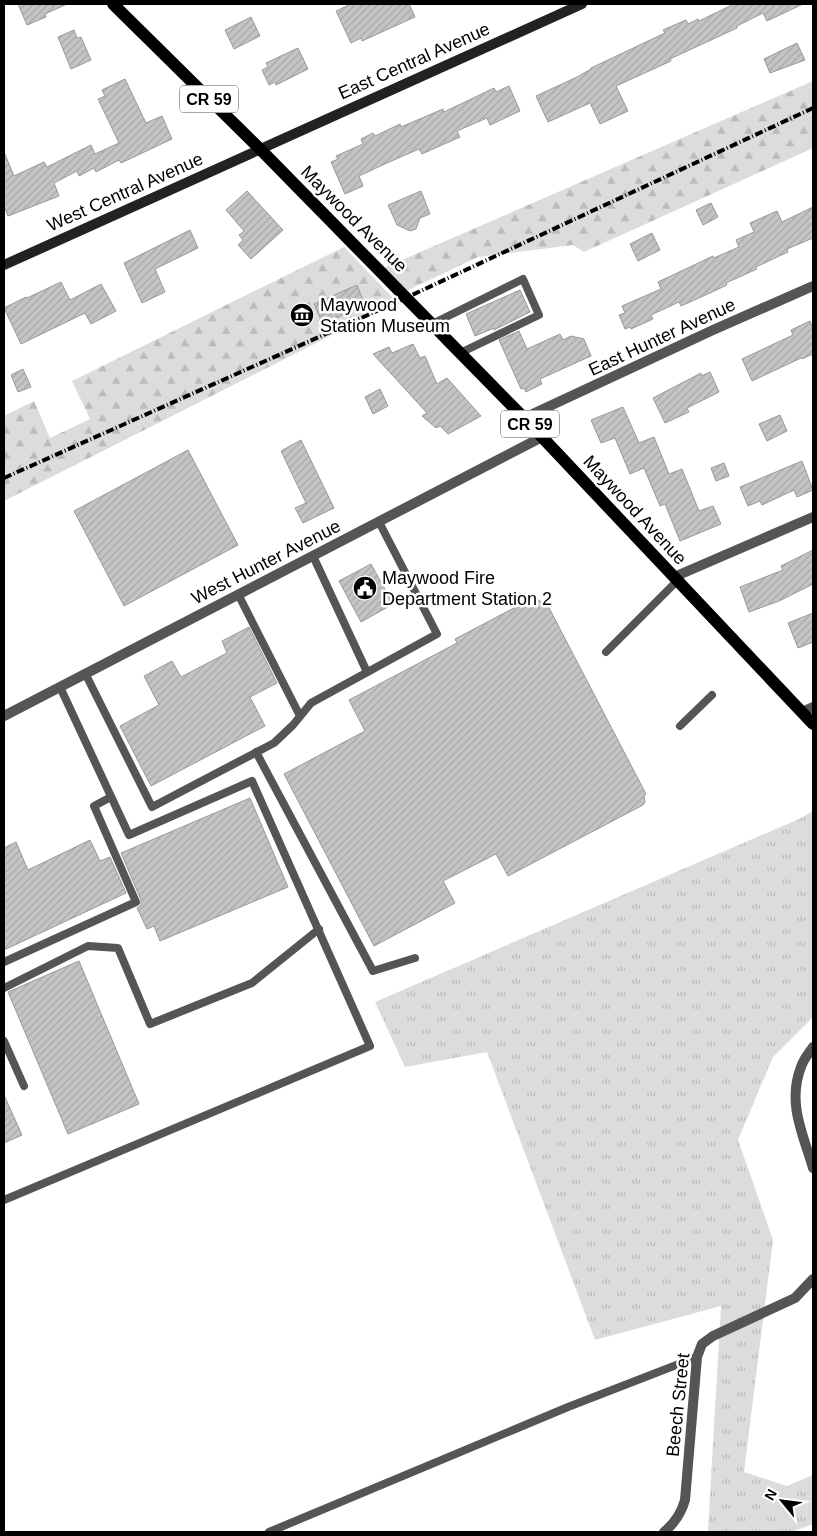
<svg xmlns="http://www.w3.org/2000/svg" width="817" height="1536" font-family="Helvetica,sans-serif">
  <defs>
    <pattern id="grass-tufts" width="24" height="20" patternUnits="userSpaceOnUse" patternTransform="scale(1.25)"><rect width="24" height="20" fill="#dcdcdc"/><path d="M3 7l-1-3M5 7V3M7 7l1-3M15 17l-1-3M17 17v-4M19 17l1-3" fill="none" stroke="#bbb"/></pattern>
    <pattern id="forest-firs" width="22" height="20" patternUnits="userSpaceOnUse" patternTransform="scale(1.25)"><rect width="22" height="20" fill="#dcdcdc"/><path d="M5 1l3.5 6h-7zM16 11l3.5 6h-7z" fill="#bbb"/></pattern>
    <pattern id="building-hatch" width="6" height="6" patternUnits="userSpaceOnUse" patternTransform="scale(1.25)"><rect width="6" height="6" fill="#c4c4c4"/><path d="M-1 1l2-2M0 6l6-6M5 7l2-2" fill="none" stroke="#a7a7a7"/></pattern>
  </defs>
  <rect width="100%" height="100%" fill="#fff"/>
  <path fill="url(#grass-tufts)" d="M813 811V1017L773 1057 738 1140 773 1240 744 1472 787 1486 813 1475V1524L792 1532H710L708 1530 721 1306 595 1340 487 1052 405 1067 375 1002 799 819Z"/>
  <g fill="url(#forest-firs)">
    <path d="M813 81V148L584 252 573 245 478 257 402 293 379 270Z"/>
    <path d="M344 247 397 302 4 501V416L34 401 50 438 90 419 72 381Z"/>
  </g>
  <g fill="url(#building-hatch)" stroke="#999">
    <path d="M18 4H67L45 14 46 17 27 25Z"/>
    <path d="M351 4H409L415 17 362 41 361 38 351 43 336 11Z"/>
    <path d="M734 4H803L767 21 763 13 737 26V28L670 59 671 61 616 86 628 111 600 124 590 103 548 122 536 96 577 77 591 69V68L665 33 663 30 686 20 688 24 698 19 699 21Z"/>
    <path d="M251 17 260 36 234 49 225 30Z"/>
    <path d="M74 30 77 38 81 37 91 60 71 69 58 37Z"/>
    <path d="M797 43 805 60 770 73 764 59Z"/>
    <path d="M298 48 308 69 276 85 275 82 269 85 262 70 268 67 266 63Z"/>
    <path d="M125 79 146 123 162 116 172 139 121 163 119 160 96 172 94 168 79 176 77 171 54 183 59 196 8 216 4 206V152L14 176 44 162 47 167 91 145 95 154 119 143 98 99 105 96 102 90Z"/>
    <path d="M509 86 520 111 490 125 487 118 457 131 460 137 422 154 419 149 387 163 359 176 363 186 345 194 331 162 338 159 336 156 363 144 361 139 373 133 375 136 400 124 401 127 443 109 444 112 494 88 496 92Z"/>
    <path d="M247 191 283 230 251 259 238 245 243 240 239 235 244 231 226 210Z"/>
    <path d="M421 191 430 214 420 218 416 229 410 231 397 225 388 205Z"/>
    <path d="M711 203 718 217 703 225 696 210Z"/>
    <path d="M813 207V238L787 249 788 252 756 267 757 269 726 283 727 285 710 293 681 306 679 302 651 315 653 319 631 329 630 327 625 329 619 315 625 313 622 306 661 289 658 282 713 256 714 258 739 247 736 240 754 232 750 223 777 211 782 222Z"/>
    <path d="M190 230 198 248 155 269 165 292 142 303 124 263Z"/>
    <path d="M652 233 660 250 638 261 630 244Z"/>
    <path d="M61 282 70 300 101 284 116 311 91 324 85 313 21 344 4 308 26 297 27 298Z"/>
    <path d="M357 285 365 305 323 324 314 304Z"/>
    <path d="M520 290 530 312 494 330V328L475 336 466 314Z"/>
    <path d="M810 321 813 329V354L802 359 801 358 752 381 742 359 793 335 791 330Z"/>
    <path d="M519 331 527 349 560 334 563 340 571 336 584 339 591 356 540 379 542 384 526 392 524 388 521 389 499 340Z"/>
    <path d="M413 344 420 358 425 356 437 384 447 378 481 416 448 434 440 426 436 428 422 416 427 413 373 354 389 347 392 353Z"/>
    <path d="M23 369 31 387 18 392 11 375Z"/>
    <path d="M710 372 719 392 687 408 689 412 665 423 653 398 701 373V376Z"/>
    <path d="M380 389 388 406 373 414 365 397Z"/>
    <path d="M623 407 639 443 654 437 669 474 682 469 699 511 713 506 721 524 680 541 665 504 660 506 644 468 630 474 615 438 601 443 591 420Z"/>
    <path d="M780 415 787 431 767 441 759 424Z"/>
    <path d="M301 440 334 508 303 523 295 508 306 503 281 451Z"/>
    <path d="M188 450 238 545 124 606 74 511Z"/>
    <path d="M802 461 813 490 797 497 794 490 762 505 760 501 748 506 740 487Z"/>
    <path d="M724 463 729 476 716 481 711 468Z"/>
    <path d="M813 550V584L779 601 749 612 740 587 783 570 781 566Z"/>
    <path d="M371 564 393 604 361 622 339 581Z"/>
    <path d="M529 600H539L545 605 547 604 646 794 644 795 645 802 643 805 508 876 496 854 443 881 455 903 374 946 284 774 365 731 349 700 457 643 455 639Z"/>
    <path d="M813 613V642L798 648 788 623Z"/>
    <path d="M249 627 277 683 250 697 265 726 151 786 120 726 159 705 144 676 172 661 181 677 227 653 222 641Z"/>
    <path d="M250 798 288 887 160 941 154 926 147 929 137 908 141 905V900L121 853Z"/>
    <path d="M90 840 100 861 110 857 126 893 4 950V848L16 842 28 870Z"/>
    <path d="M79 961 139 1104 68 1134 8 992Z"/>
    <path d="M4 1095 22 1135 4 1143Z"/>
  </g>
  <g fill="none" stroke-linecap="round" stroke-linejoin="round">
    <g stroke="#555" stroke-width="8">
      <path d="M432 324 523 279 539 315 460 353"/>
      <path d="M313 556 367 672"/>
      <path d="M238 594 300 716"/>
      <path d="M606 652 678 580"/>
      <path d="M85 673 152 807 274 743 293 725 311 703 437 634 379 522"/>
      <path d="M680 726 712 695"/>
      <path d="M256 752 373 971 415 958"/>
      <path d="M4 962 136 902 94 806 111 797"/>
      <path d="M4 988 88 946 118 948 150 1024 252 983 319 929"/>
      <path d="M4 1041 24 1086"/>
      <path d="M4 1200 370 1046 252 781 129 835 60 687"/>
      <path d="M269 1532 568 1407 697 1357"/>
    </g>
    <g stroke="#555" stroke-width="10">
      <path d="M524 418 713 330 813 286"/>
      <path d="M674 577 813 517"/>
      <path d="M802 712 813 707"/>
      <path d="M4 716 542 437"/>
      <path d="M813 1047C809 1053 803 1060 801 1067 787 1103 803 1134 813 1168"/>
      <path d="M664 1532C675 1523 681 1514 685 1500L697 1357 702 1344 713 1336 795 1298 813 1279"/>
    </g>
    <path stroke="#222" stroke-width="10" d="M4 265 582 4"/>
    <path stroke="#000" stroke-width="12" d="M113 4 260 149 524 418 813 724"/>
    <path stroke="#000" stroke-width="4" stroke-dasharray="8 2.5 1 2.5" stroke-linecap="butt" d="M4 478 397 302 813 108"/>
  </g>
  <defs>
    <g id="museum-disc" transform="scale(1.25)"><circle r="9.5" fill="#000" stroke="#fff"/><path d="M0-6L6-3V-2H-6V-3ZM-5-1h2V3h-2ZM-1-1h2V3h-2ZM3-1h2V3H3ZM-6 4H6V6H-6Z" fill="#fff"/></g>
    <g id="civic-disc" transform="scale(1.25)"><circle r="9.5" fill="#000" stroke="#fff"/><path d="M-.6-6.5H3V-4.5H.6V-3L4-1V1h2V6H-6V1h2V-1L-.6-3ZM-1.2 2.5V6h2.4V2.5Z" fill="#fff"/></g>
  </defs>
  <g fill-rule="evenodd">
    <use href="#museum-disc" x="302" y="315"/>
    <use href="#civic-disc" x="365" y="588"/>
  </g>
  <g text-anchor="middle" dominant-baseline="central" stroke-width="5" stroke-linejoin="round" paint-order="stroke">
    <g fill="#fff" stroke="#4c4c4c" stroke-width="1">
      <rect x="180" y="85.5" width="58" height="27" rx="4"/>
      <rect x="501" y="410.5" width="58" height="27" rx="4"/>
    </g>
    <g font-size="16" font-weight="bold" fill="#000">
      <text x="209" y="99">CR 59</text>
      <text x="530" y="424">CR 59</text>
    </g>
    <g font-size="18" fill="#000" stroke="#fff">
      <text transform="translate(414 61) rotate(-24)">East Central Avenue</text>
      <text transform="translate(125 192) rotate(-24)">West Central Avenue</text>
      <text transform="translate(354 219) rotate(45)">Maywood Avenue</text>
      <text transform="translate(662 337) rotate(-25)">East Hunter Avenue</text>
      <text transform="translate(635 510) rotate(47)">Maywood Avenue</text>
      <text transform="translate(266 562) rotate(-27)">West Hunter Avenue</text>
      <text transform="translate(678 1405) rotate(-84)">Beech Street</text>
    </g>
    <g font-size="18" fill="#000" stroke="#fff" text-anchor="start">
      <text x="320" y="305">Maywood<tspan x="320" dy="21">Station Museum</tspan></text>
      <text x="382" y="578">Maywood Fire<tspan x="382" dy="21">Department Station 2</tspan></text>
    </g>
  </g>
  <rect width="817" height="1536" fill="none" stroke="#000000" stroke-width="10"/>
  <g transform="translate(782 1501) rotate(299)" stroke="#ffffff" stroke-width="4" paint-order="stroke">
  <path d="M0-4L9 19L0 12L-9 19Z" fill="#000000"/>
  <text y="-8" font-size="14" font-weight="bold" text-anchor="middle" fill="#000000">N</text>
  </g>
</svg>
